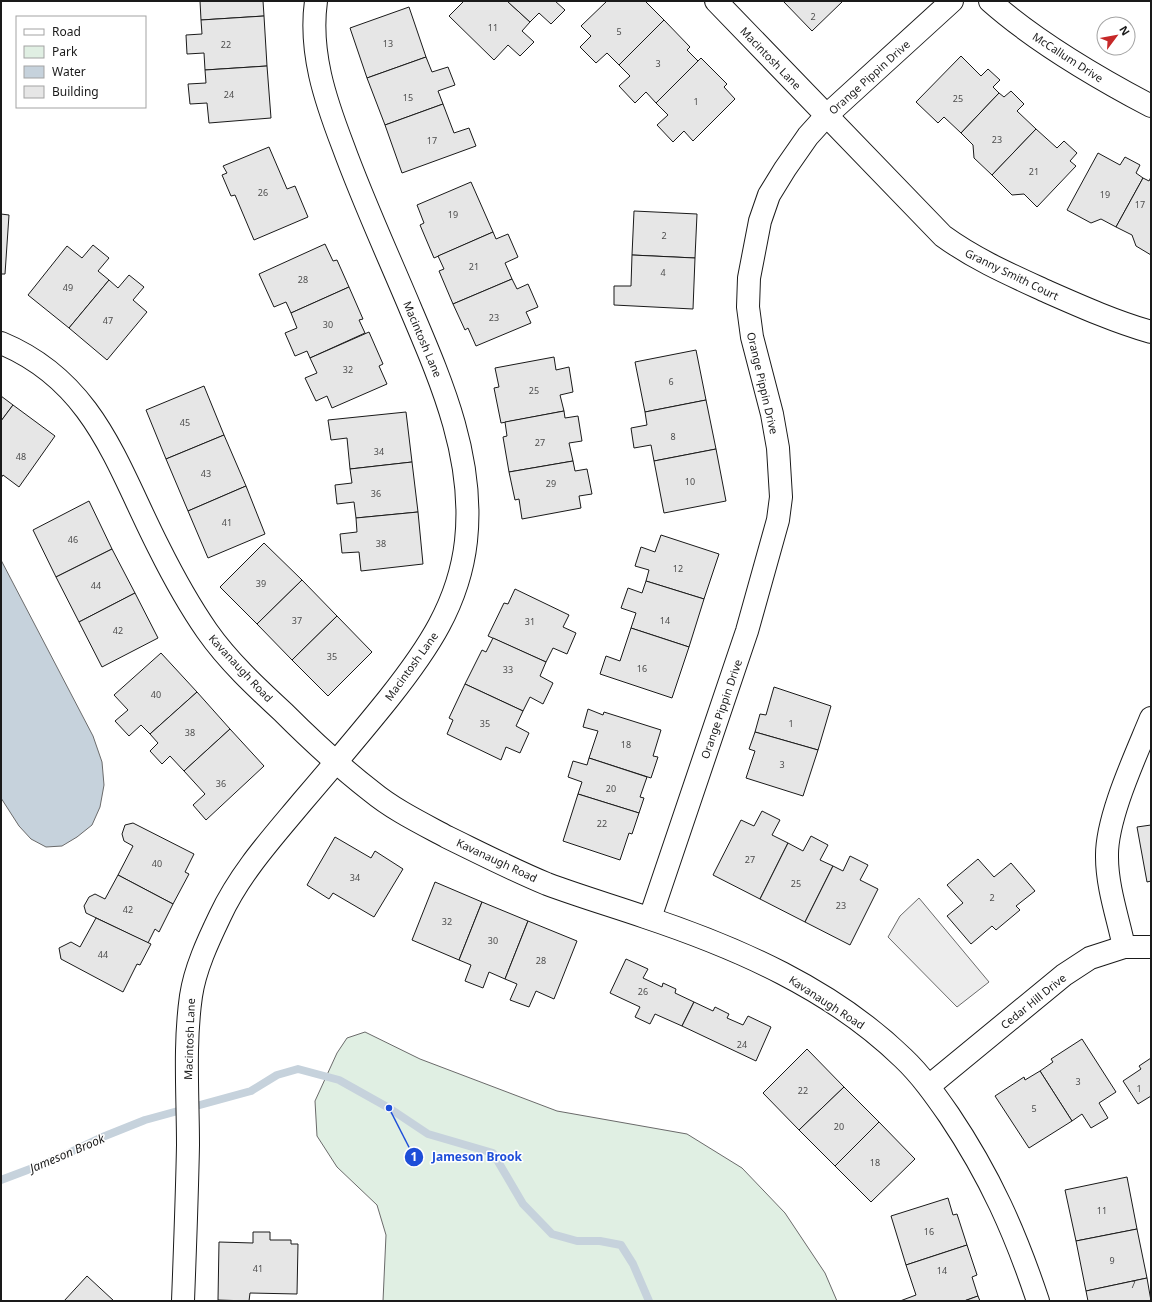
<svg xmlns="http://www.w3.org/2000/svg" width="1152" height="1302" font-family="'Noto Sans',sans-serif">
  <rect width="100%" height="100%" fill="#fff"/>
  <path fill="#e0efe3" stroke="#6a6a6a" d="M365 1032 420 1059 557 1111 687 1134 742 1168 785 1213 825 1273 837 1301H383L386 1235 377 1205 337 1167 317 1136 315 1101 337 1053 347 1038Z"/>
  <path fill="#ededed" stroke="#6a6a6a" d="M919 898 989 982 957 1007 888 937 900 916Z"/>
  <path fill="#c6d2dc" stroke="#6a6a6a" d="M1 560 93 736 102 762 104 785 100 807 92 825 77 837 62 846 46 847 31 839 19 826 1 798Z"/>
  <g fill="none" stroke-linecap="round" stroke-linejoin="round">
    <path stroke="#c6d2dc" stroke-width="8" d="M1 1180 54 1160 100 1138 145 1120 251 1091 277 1075 298 1069 339 1080 389 1108 428 1134 493 1153 523 1204 552 1234 577 1241H600L621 1245 633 1264 649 1301"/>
  </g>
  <g fill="#e6e6e6" stroke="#1a1a1a">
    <path d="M200 1H263L264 16 201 20Z"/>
    <path d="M464 1H507L530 22 522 31 534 42 520 56 508 45 494 60 449 16Z"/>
    <path d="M507 1H555L565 10 551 24 539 13 530 22Z"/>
    <path d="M607 1H645L664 20 619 65 607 53 596 63 580 47 591 36 581 26Z"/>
    <path d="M783 1H843L812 31Z"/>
    <path d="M409 7 426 57 367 78 350 28Z"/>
    <path d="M264 16 267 66 205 70 204 53 187 54 186 35 202 34 201 20Z"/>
    <path d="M664 20 690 47 687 50 698 61 656 103 646 92 635 103 619 86 630 76 619 65Z"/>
    <path d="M961 56 981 76 988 69 1000 80 993 87 999 93 961 133 944 117 938 123 916 102Z"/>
    <path d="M426 57 432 72 448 67 455 85 438 91 443 104 385 125 367 78Z"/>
    <path d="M701 58 727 84 724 87 735 99 693 141 684 131 673 142 657 125 668 115 656 103Z"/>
    <path d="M267 66 271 118 209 123 207 103 190 104 188 84 206 83 205 70Z"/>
    <path d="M1011 91 1024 104 1017 111 1036 129 992 175 974 158 973 145 961 133 999 93 1004 97Z"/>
    <path d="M443 104 454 133 469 128 476 146 402 173 385 125Z"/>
    <path d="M1036 129 1057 148 1064 141 1077 153 1070 161 1076 166 1037 207 1024 194 1012 195 992 175Z"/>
    <path d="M269 147 287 189 295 186 308 217 254 240 235 195 231 196 222 175 227 173 223 166Z"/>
    <path d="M1098 153 1120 165 1125 157 1140 165 1136 173 1143 178 1116 227 1101 219 1091 223 1067 210Z"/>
    <path d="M1151 177V255L1136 246 1132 235 1116 227 1143 178 1149 181Z"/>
    <path d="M471 182 493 232 434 258 420 225 424 223 417 205Z"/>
    <path d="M634 211 697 214 695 258 632 255Z"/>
    <path d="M1 214 9 215 5 274H1Z"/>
    <path d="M493 232 496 239 508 234 518 257 505 263 512 279 453 304 439 271 444 269 438 256Z"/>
    <path d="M325 244 333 261 337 260 349 287 291 313 286 302 274 307 259 274Z"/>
    <path d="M93 245 109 258 98 271 109 280 69 328 28 295 67 246 82 258Z"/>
    <path d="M632 255 695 258 693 309 614 305V286H631Z"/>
    <path d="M129 275 144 287 133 300 147 312 107 360 69 328 109 280 118 288Z"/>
    <path d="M512 279 517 289 528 284 538 307 526 312 531 323 476 346 468 328 465 330 453 304Z"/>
    <path d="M349 287 363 319 359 320 365 333 310 358 307 351 295 356 285 333 297 328 291 313Z"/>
    <path d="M369 332 383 364 379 366 387 384 332 408 327 396 316 401 305 378 317 373 310 358Z"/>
    <path d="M696 350 706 400 645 412 635 362Z"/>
    <path d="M554 357 556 370 569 367 573 392 560 395 564 411 501 423 494 388 499 387 495 368Z"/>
    <path d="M204 386 224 435 166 459 146 410Z"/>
    <path d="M1 396 13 405 1 421Z"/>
    <path d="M706 400 716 449 654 461 651 445 634 448 631 428 647 425 645 412Z"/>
    <path d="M13 405 55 436 19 487 3 475 1 478V421Z"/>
    <path d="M564 411 565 418 578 416 582 441 569 443 573 461 509 472 503 437 507 436 505 422Z"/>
    <path d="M406 412 412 462 350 469 347 438 331 440 328 420Z"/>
    <path d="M224 435 246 486 188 511 166 459Z"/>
    <path d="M716 449 726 501 664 513 654 461Z"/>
    <path d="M573 461 575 471 587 469 592 494 579 496 581 508 522 519 519 499 515 500 509 472Z"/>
    <path d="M412 462 418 512 356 518 354 502 337 504 335 485 352 483 350 469Z"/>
    <path d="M246 486 265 534 208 558 188 511Z"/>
    <path d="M89 501 112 549 56 577 33 530Z"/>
    <path d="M418 512 423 564 361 571 359 552 342 553 340 534 357 532 356 518Z"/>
    <path d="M661 535 719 554 704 599 646 581 649 570 635 566 641 547 655 552Z"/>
    <path d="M264 543 302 580 257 624 220 587Z"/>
    <path d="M112 549 135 593 79 622 56 577Z"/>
    <path d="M302 580 337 616 292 660 257 624Z"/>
    <path d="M646 581 704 599 689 647 631 628 636 613 621 608 628 588 642 593Z"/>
    <path d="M515 589 569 615 563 627 576 633 567 654 553 648 546 662 488 636 504 603 508 604Z"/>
    <path d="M135 593 158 638 102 667 79 622Z"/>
    <path d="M337 616 372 652 328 696 292 660Z"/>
    <path d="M631 628 689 647 672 698 600 674 606 656 620 661Z"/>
    <path d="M493 638 546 662 540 676 553 683 543 704 530 697 523 711 465 684 482 650 486 652Z"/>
    <path d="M161 653 197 692 150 734 141 725 129 736 115 721 128 710 114 695Z"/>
    <path d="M465 684 523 711 516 726 529 733 520 753 506 747 501 760 447 734 453 720 449 718Z"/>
    <path d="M774 687 831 706 818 750 755 732 760 714 766 715Z"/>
    <path d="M197 692 230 729 184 771 170 756 162 764 150 751 158 743 150 734Z"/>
    <path d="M588 709 603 715 604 712 661 730 653 756 658 757 651 778 589 758 598 731 583 727Z"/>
    <path d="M230 729 264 766 206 820 193 805 205 794 184 771Z"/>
    <path d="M755 732 818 750 803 796 746 778 755 751 749 749Z"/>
    <path d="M589 758 647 777 640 797 644 798 639 813 578 794 582 782 568 777 573 761 587 765Z"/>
    <path d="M578 794 639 813 632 834 629 833 620 860 563 841Z"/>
    <path d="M762 811 780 820 772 835 788 843 760 899 713 875 741 820 754 826Z"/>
    <path d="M133 823 194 854 185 872 189 874 173 904 118 875 133 846 124 841 122 834 125 825Z"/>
    <path d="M1151 825V881L1147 882 1137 827Z"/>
    <path d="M811 836 828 845 820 860 833 866 805 922 760 899 788 843 803 851Z"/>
    <path d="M335 837 371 858 375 851 403 869 374 917 333 893 329 899 307 885Z"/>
    <path d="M850 856 868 865 860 880 878 889 850 945 805 922 833 866 843 871Z"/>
    <path d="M978 859 994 877 1011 863 1035 891 1016 906 1020 910 996 930 992 926 971 944 947 916 963 903 947 885Z"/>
    <path d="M118 875 173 904 159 932 155 929 148 943 86 913 84 906 89 897 95 894 105 899Z"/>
    <path d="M435 882 482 902 459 960 412 940Z"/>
    <path d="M482 902 528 921 505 979 489 972 483 988 465 981 471 965 459 960Z"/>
    <path d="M96 918 151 944 140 965 137 964 123 992 61 959 59 948 71 942 80 947Z"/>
    <path d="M528 921 577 941 554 999 536 991 529 1007 510 1000 517 984 505 979Z"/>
    <path d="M626 959 648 969 643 978 662 987 663 983 676 989 675 993 694 1002 682 1026 655 1014 650 1024 635 1017 640 1007 610 993Z"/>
    <path d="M694 1002 713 1011 715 1007 729 1014 727 1018 743 1025 748 1016 771 1027 756 1061 682 1026Z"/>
    <path d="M1082 1039 1116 1092 1099 1103 1108 1118 1091 1128 1082 1114 1072 1121 1040 1071 1053 1062 1051 1059Z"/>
    <path d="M807 1049 844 1087 799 1130 763 1093Z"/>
    <path d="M1151 1058V1096L1138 1104 1123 1081 1141 1069 1139 1066Z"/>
    <path d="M1040 1071 1072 1121 1029 1148 995 1096 1024 1077 1025 1080Z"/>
    <path d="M844 1087 879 1122 835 1166 799 1130Z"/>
    <path d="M879 1122 915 1159 871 1202 835 1166Z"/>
    <path d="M1127 1177 1137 1229 1076 1241 1065 1190Z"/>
    <path d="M948 1198 953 1215 957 1214 967 1245 906 1265 891 1216Z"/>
    <path d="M1137 1229 1147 1278 1086 1291 1076 1241Z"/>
    <path d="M253 1232H270V1240H291V1244H298L297 1294 250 1293 249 1301 218 1300 219 1242 253 1243Z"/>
    <path d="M967 1245 977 1275 972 1277 978 1296 964 1301H900L916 1295 906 1265Z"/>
    <path d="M87 1276 114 1301H64Z"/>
    <path d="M1147 1278 1151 1301H1088L1086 1291Z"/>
    <path d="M978 1296 980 1301H964Z"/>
  </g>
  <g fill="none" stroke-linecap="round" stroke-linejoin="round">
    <g stroke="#1a1a1a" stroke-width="24">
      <g id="street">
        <path d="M716 1 943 236C976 260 1011 275 1048 292 1082 307 1116 322 1151 332"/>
        <path d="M990 1C1035 41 1098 78 1151 106"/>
        <path d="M1 343C95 382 117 466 159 548 173 576 189 605 207 631 228 661 256 687 283 712 311 740 340 767 371 791 394 810 421 823 447 837 480 853 513 870 547 884 579 896 613 906 645 917 738 948 832 989 903 1058 921 1075 935 1095 949 1115 990 1176 1015 1232 1038 1301"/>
        <path d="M650 918 747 631 778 520 781 497 778 448 772 414 752 337 748 307 749 278 760 221 769 195 785 169 808 136 827 115 952 1"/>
        <path d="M1124 947C1118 918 1107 887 1107 857 1106 818 1136 755 1151 718"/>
        <path d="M929 1086 1064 975 1090 958 1124 947H1151"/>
        <path d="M183 1301C185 1249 187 1197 188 1145 188 1096 184 1045 191 996 195 969 208 941 220 916 240 873 272 838 302 802 332 767 361 733 389 698 427 650 459 604 466 541 475 459 442 383 411 310 388 255 363 201 343 146 325 99 309 52 316 1"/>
      </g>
    </g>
    <use href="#street" stroke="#fff" stroke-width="22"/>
  </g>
  <g text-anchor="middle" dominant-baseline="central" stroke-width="3" stroke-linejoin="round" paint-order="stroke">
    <g font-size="9" fill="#4d4d4d">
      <text x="813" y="16">2</text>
      <text x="493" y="27">11</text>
      <text x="619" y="31">5</text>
      <text x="388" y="43">13</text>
      <text x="226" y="44">22</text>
      <text x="658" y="63">3</text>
      <text x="229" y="94">24</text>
      <text x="408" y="97">15</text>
      <text x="958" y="98">25</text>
      <text x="696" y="101">1</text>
      <text x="997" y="139">23</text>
      <text x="432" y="140">17</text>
      <text x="1034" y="171">21</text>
      <text x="263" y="192">26</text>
      <text x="1105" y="194">19</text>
      <text x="1140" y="204">17</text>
      <text x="453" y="214">19</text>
      <text x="664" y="235">2</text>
      <text x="474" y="266">21</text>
      <text x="663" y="272">4</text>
      <text x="303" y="279">28</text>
      <text x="68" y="287">49</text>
      <text x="494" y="317">23</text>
      <text x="108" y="320">47</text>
      <text x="328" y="324">30</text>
      <text x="348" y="369">32</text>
      <text x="671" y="381">6</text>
      <text x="534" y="390">25</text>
      <text x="185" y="422">45</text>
      <text x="673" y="436">8</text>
      <text x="540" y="442">27</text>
      <text x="379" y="451">34</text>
      <text x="21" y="456">48</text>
      <text x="206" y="473">43</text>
      <text x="690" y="481">10</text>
      <text x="551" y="483">29</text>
      <text x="376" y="493">36</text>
      <text x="227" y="522">41</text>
      <text x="73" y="539">46</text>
      <text x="381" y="543">38</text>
      <text x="678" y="568">12</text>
      <text x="261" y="583">39</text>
      <text x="96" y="585">44</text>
      <text x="297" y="620">37</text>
      <text x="665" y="620">14</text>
      <text x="530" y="621">31</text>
      <text x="118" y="630">42</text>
      <text x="332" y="656">35</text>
      <text x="642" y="668">16</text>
      <text x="508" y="669">33</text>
      <text x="156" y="694">40</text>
      <text x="485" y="723">35</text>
      <text x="791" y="723">1</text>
      <text x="190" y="732">38</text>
      <text x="626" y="744">18</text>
      <text x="782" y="764">3</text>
      <text x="221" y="783">36</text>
      <text x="611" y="788">20</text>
      <text x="602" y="823">22</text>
      <text x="750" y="859">27</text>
      <text x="157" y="863">40</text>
      <text x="355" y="877">34</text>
      <text x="796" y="883">25</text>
      <text x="992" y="897">2</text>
      <text x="841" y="905">23</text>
      <text x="128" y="909">42</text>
      <text x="447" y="921">32</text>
      <text x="493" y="940">30</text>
      <text x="103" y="954">44</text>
      <text x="541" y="960">28</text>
      <text x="643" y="991">26</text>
      <text x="742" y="1044">24</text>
      <text x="1078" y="1081">3</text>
      <text x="1139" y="1088">1</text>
      <text x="803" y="1090">22</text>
      <text x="1034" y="1108">5</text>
      <text x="839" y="1126">20</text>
      <text x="875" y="1162">18</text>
      <text x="1102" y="1210">11</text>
      <text x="929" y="1231">16</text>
      <text x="1112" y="1260">9</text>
      <text x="258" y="1268">41</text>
      <text x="942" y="1270">14</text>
      <text x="1133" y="1284">7</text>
    </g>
    <g font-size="11" fill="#1a1a1a" stroke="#fff">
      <text transform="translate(1068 57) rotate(33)">McCallum Drive</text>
      <text transform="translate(771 58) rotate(46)">Macintosh Lane</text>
      <text transform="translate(869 77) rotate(-42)">Orange Pippin Drive</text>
      <text transform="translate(1012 274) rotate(26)">Granny Smith Court</text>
      <text transform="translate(423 339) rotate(67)">Macintosh Lane</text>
      <text transform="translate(763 383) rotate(77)">Orange Pippin Drive</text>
      <text transform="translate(411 666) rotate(-54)">Macintosh Lane</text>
      <text transform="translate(241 668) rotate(47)">Kavanaugh Road</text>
      <text transform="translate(721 709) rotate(-71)">Orange Pippin Drive</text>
      <text transform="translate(497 860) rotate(25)">Kavanaugh Road</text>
      <text transform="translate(1033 1001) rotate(-39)">Cedar Hill Drive</text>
      <text transform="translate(827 1002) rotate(33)">Kavanaugh Road</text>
      <text transform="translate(189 1039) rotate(-88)">Macintosh Lane</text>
    </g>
    <g font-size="12" font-style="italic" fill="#1a1a1a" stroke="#fff">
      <text transform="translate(67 1153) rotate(-23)">Jameson Brook</text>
    </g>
  </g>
  <path fill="none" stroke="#1d4ed8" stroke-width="1.5" d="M389 1108L414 1157"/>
  <g fill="#1d4ed8" stroke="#fff" stroke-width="1.5">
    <circle cx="389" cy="1108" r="4"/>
    <circle cx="414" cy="1157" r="10"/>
  </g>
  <g font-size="12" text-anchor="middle" font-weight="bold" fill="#fff">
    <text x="414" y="1161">1</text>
  </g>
  <g font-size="12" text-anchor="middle" font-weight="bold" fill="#1d4ed8" stroke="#fff" stroke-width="3" stroke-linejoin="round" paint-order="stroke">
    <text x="477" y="1161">Jameson Brook</text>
  </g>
  <rect width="1152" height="1302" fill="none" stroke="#1a1a1a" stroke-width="4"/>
  <rect x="16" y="16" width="130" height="92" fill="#ffffff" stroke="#a3a3a3"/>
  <rect x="24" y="29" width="20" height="6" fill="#ffffff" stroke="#a3a3a3"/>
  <text x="52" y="36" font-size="12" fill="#1a1a1a">Road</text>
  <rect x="24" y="46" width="20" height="12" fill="#e0efe3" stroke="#a3a3a3"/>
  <text x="52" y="56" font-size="12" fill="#1a1a1a">Park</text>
  <rect x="24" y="66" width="20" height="12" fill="#c6d2dc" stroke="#a3a3a3"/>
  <text x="52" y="76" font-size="12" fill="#1a1a1a">Water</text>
  <rect x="24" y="86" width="20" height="12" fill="#e6e6e6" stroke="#a3a3a3"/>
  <text x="52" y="96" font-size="12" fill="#1a1a1a">Building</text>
  <g transform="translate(1116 36) rotate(58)"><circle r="19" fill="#ffffff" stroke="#a3a3a3"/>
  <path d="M0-3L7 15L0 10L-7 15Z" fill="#c62828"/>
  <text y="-6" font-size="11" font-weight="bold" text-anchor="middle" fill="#1a1a1a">N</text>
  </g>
</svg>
